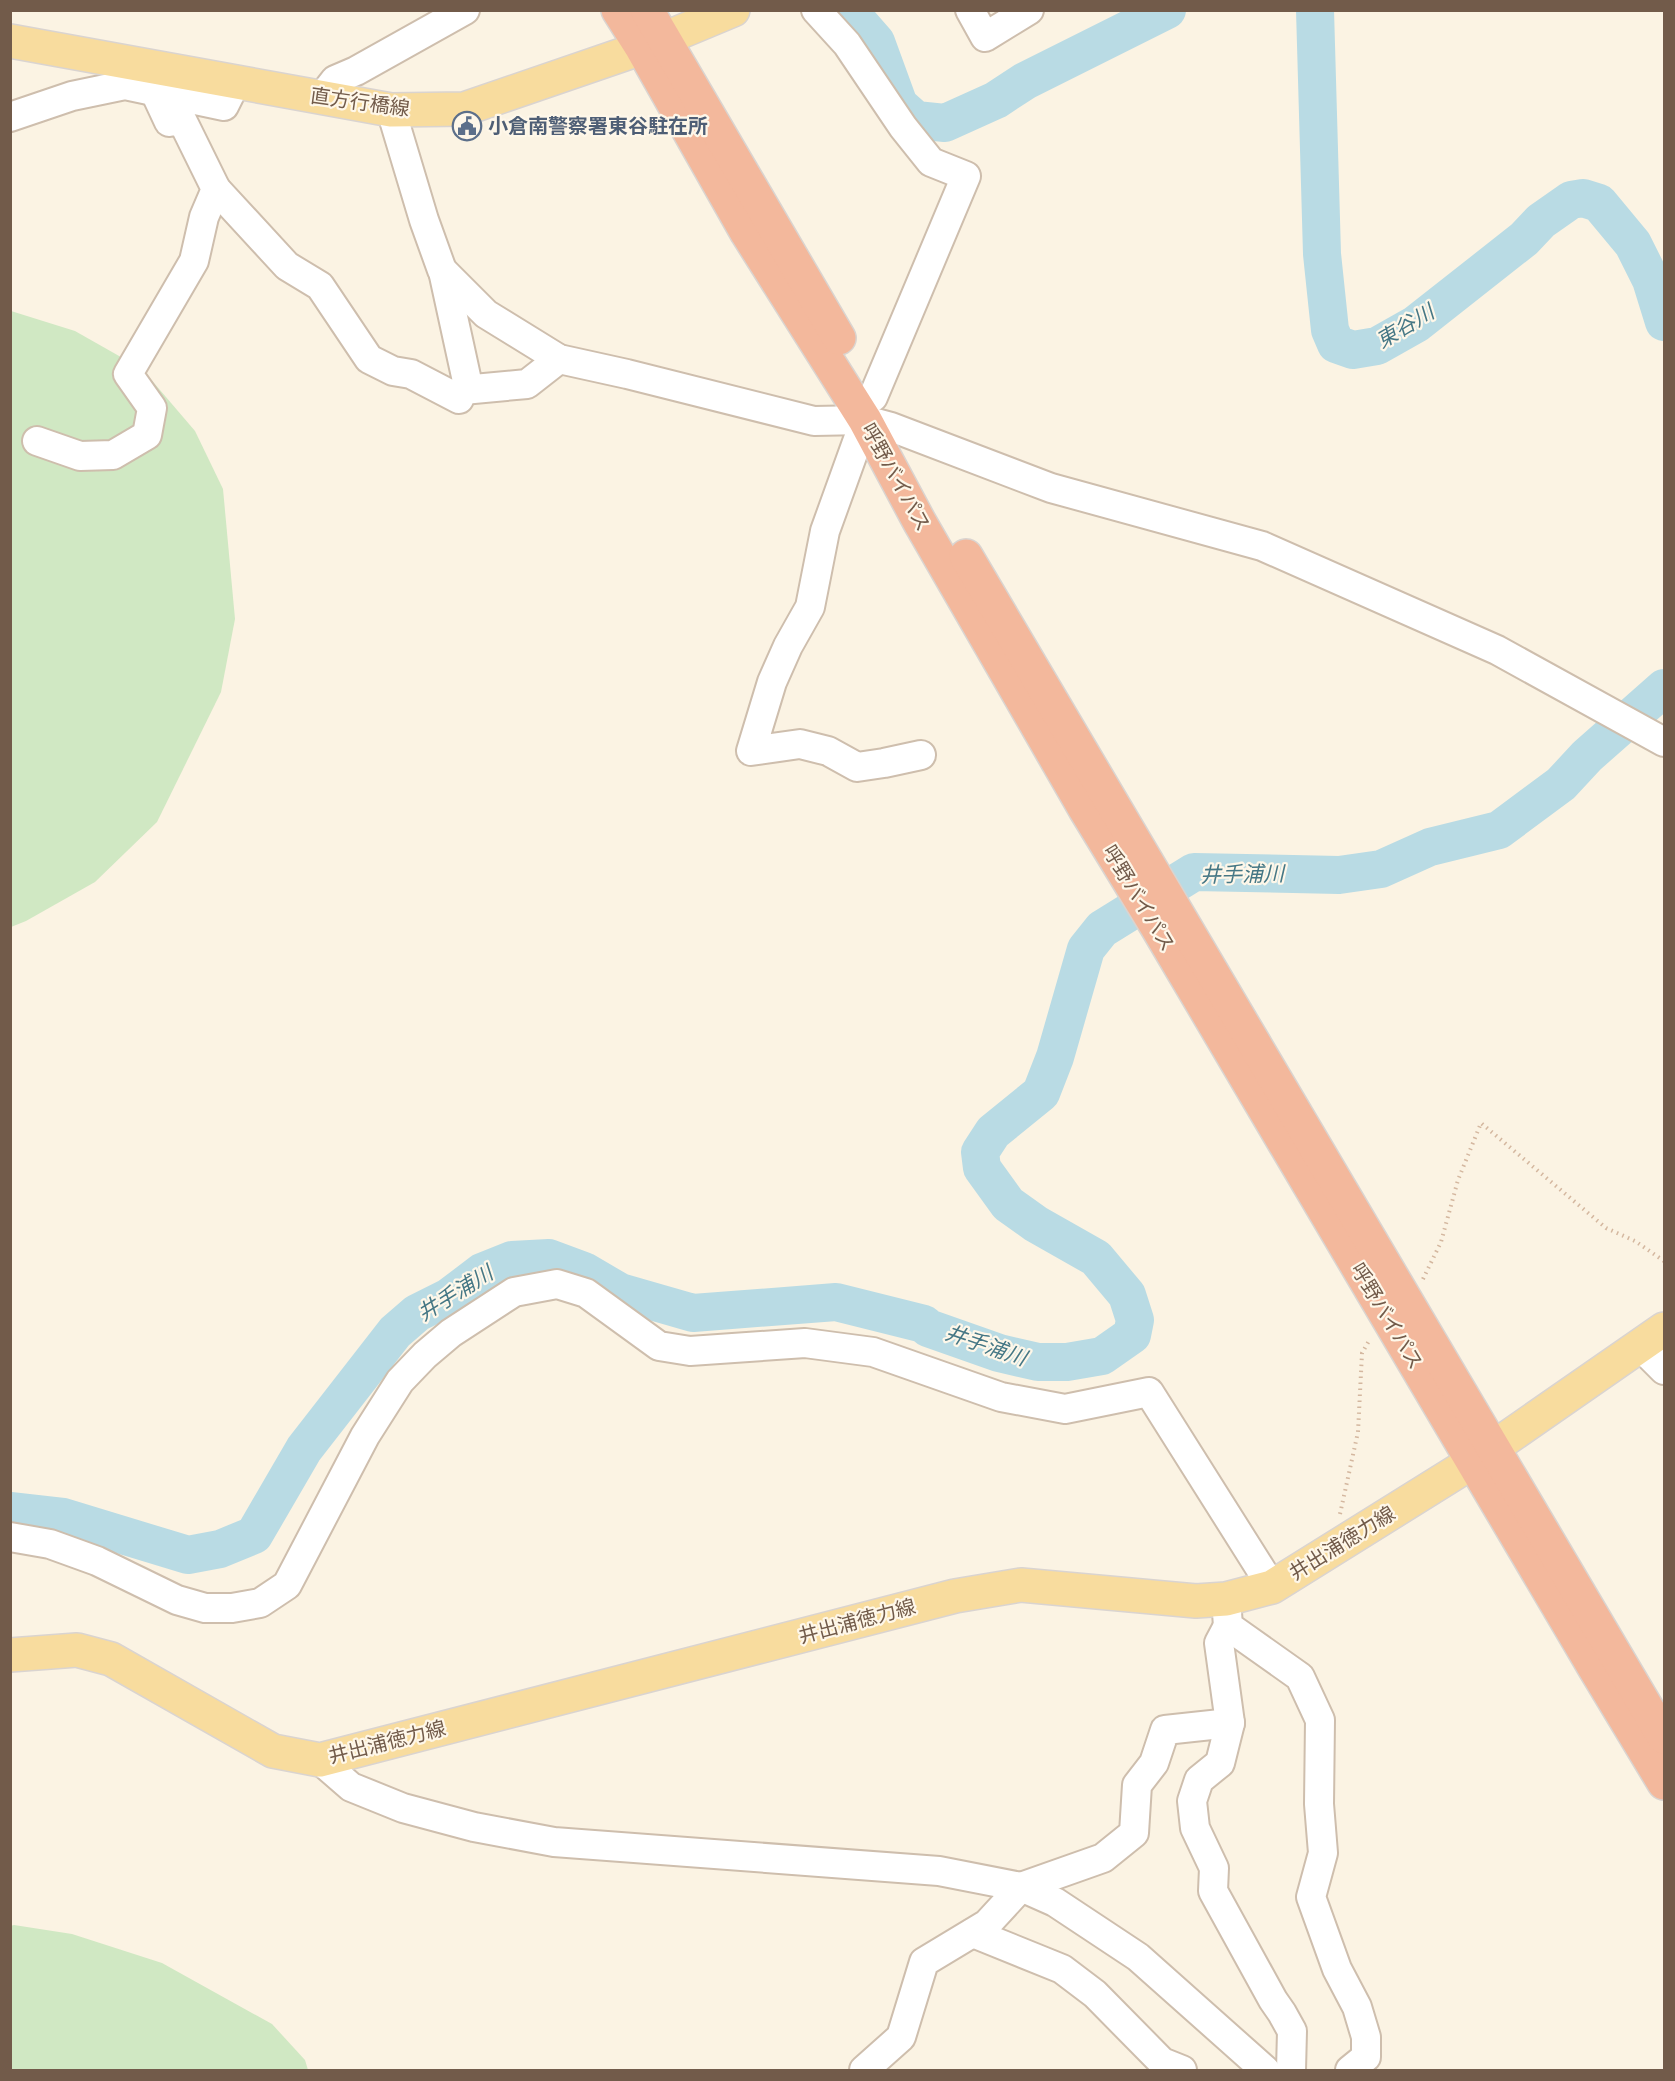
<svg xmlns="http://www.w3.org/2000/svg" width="1675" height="2081" font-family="Cabin,'Noto Sans JP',sans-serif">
  <rect width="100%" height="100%" fill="#fbf3e3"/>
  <g fill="#d0e8c3">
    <path d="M11 311 75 331 142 369 195 431 223 489 235 619 221 692 157 822 95 882 26 921 11 927Z"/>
    <path d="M14 1925 72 1934 162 1963 272 2024 305 2060 308 2070H11L10 1926Z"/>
  </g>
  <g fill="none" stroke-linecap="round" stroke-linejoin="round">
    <g stroke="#b9dbe4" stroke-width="38">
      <path d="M848 10 876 42 899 105 916 120 945 123 996 100 1025 81 1167 10"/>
      <path d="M1315 10 1322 254 1330 330 1336 344 1353 350 1377 346 1416 324 1524 239 1541 221 1571 200 1583 198 1599 203 1633 244 1651 280 1664 322"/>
      <path d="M10 1511 63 1517 188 1555 220 1549 254 1535 304 1449 395 1332 417 1313 449 1297 482 1272 512 1260 549 1258 584 1271 620 1292 693 1313 836 1302 924 1324 928 1328 999 1353 1038 1362H1067L1102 1356 1132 1335 1135 1320 1127 1295 1096 1258 1036 1224 1008 1204 982 1168 980 1152 993 1132 1041 1093 1055 1057 1086 949 1102 929 1194 872 1339 875 1381 869 1430 847 1499 830 1561 784 1587 756 1664 688"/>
    </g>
    <g stroke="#cebead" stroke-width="32">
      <g id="minor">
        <path d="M816 10 847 44 903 127 931 162 966 176 873 397"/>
        <path d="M970 10 985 37 1029 10"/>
        <path d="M321 98 335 80 356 71 465 10"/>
        <path d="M391 110 424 220 442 270 486 314 559 359 627 374 814 421 865 420 891 427 1051 488 1262 546 1497 650 1664 742"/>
        <path d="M10 117 72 96 125 85 224 106 236 82"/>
        <path d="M216 189 287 266 320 286 369 359 393 371 411 374 459 399 467 381 443 271"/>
        <path d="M463 390 527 384 559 359"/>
        <path d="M865 420 825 531 810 607 788 646 772 682 751 751 800 744 828 751 857 767 884 763 921 755"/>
        <path d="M37 441 80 456 113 455 147 435 152 408 128 374 194 261 204 217 216 189 182 120 169 122 155 92"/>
        <path d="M1640 1346 1664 1370"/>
        <path d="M10 1537 50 1544 97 1561 177 1600 205 1608H232L260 1603 287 1585 365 1436 400 1381 425 1355 451 1333 514 1292 557 1284 586 1293 659 1346 690 1351 805 1343 873 1352 1001 1397 1065 1409 1149 1392 1272 1587"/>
        <path d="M1226 1599 1228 1626 1300 1677 1320 1720 1319 1804 1323 1853 1311 1897 1337 1969 1357 2007 1366 2037V2057L1350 2070"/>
        <path d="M1228 1626 1219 1643 1230 1723 1220 1763 1199 1780 1192 1801 1195 1828 1214 1868 1213 1891 1273 2000 1282 2013 1292 2031 1291 2070"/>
        <path d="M320 1760 351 1787 403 1808 474 1827 554 1842 939 1871 1021 1887 1055 1902 1138 1957 1265 2070"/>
        <path d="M973 1933 1062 1969 1095 1994 1162 2062 1182 2070"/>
        <path d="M864 2070 901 2037 924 1962 987 1924 1021 1887 1103 1858 1134 1833 1137 1785 1154 1763 1165 1730 1230 1723"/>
      </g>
    </g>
    <g stroke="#dad4d0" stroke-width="36">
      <g id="major">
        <path d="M10 41 391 110 464 109 642 48 733 10"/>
        <path d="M10 1655 77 1650 111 1659 273 1751 320 1760 955 1596 1021 1585 1196 1601 1226 1599 1272 1587 1474 1461 1664 1329"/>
      </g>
    </g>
    <g stroke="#dad4d0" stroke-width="36">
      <g id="highway">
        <path d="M618 10 642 48 747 233 865 420 919 521 1085 809 1157 927 1594 1667 1664 1783"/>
        <path d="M647 10 839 338"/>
        <path d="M966 556C1196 951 1434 1342 1664 1737"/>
      </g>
    </g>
    <g stroke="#d4b79f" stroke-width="4" stroke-dasharray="1.5 4.5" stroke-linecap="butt">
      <path d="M1423 1279 1441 1242 1458 1180 1481 1123 1606 1228 1635 1241 1664 1261"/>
      <path d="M1340 1514 1358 1432 1362 1353 1370 1339"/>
    </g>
    <use href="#minor" stroke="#fff" stroke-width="28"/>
    <use href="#major" stroke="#f8dc9e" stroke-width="33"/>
    <use href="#highway" stroke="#f3b89c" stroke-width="33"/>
  </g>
  <defs>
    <g id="civic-ring" transform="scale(1.5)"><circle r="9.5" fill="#fef7e9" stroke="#5c6f8a" stroke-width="1.5"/><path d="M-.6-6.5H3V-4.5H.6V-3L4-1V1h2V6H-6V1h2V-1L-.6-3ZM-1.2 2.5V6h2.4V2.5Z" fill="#5c6f8a"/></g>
  </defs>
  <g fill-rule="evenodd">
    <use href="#civic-ring" x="467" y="126"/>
  </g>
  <g text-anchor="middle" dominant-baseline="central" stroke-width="4.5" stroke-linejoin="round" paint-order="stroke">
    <g font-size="20" fill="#725b4a" stroke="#fef7e9">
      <text transform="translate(360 102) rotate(8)">直方行橋線</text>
      <text transform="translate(896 477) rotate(61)">呼野バイパス</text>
      <text transform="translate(1139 898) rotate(59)">呼野バイパス</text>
      <text transform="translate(1387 1316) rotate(59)">呼野バイパス</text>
      <text transform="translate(1342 1543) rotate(-32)">井出浦徳力線</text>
      <text transform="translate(857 1621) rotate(-15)">井出浦徳力線</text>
      <text transform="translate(387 1742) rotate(-14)">井出浦徳力線</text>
    </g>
    <g font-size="20" font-weight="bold" fill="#4e5e75" stroke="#fef7e9" text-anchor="start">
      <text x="488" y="126">小倉南警察署東谷駐在所</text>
    </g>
    <g font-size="21" font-style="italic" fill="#457785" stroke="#fef7e9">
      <text transform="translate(1405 326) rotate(-31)">東谷川</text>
      <text transform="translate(1242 874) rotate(-1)">井手浦川</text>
      <text transform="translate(455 1293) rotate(-32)">井手浦川</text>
      <text transform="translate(986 1345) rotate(19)">井手浦川</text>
    </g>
  </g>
  <rect width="1675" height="2081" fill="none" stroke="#725b4a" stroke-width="24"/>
</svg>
